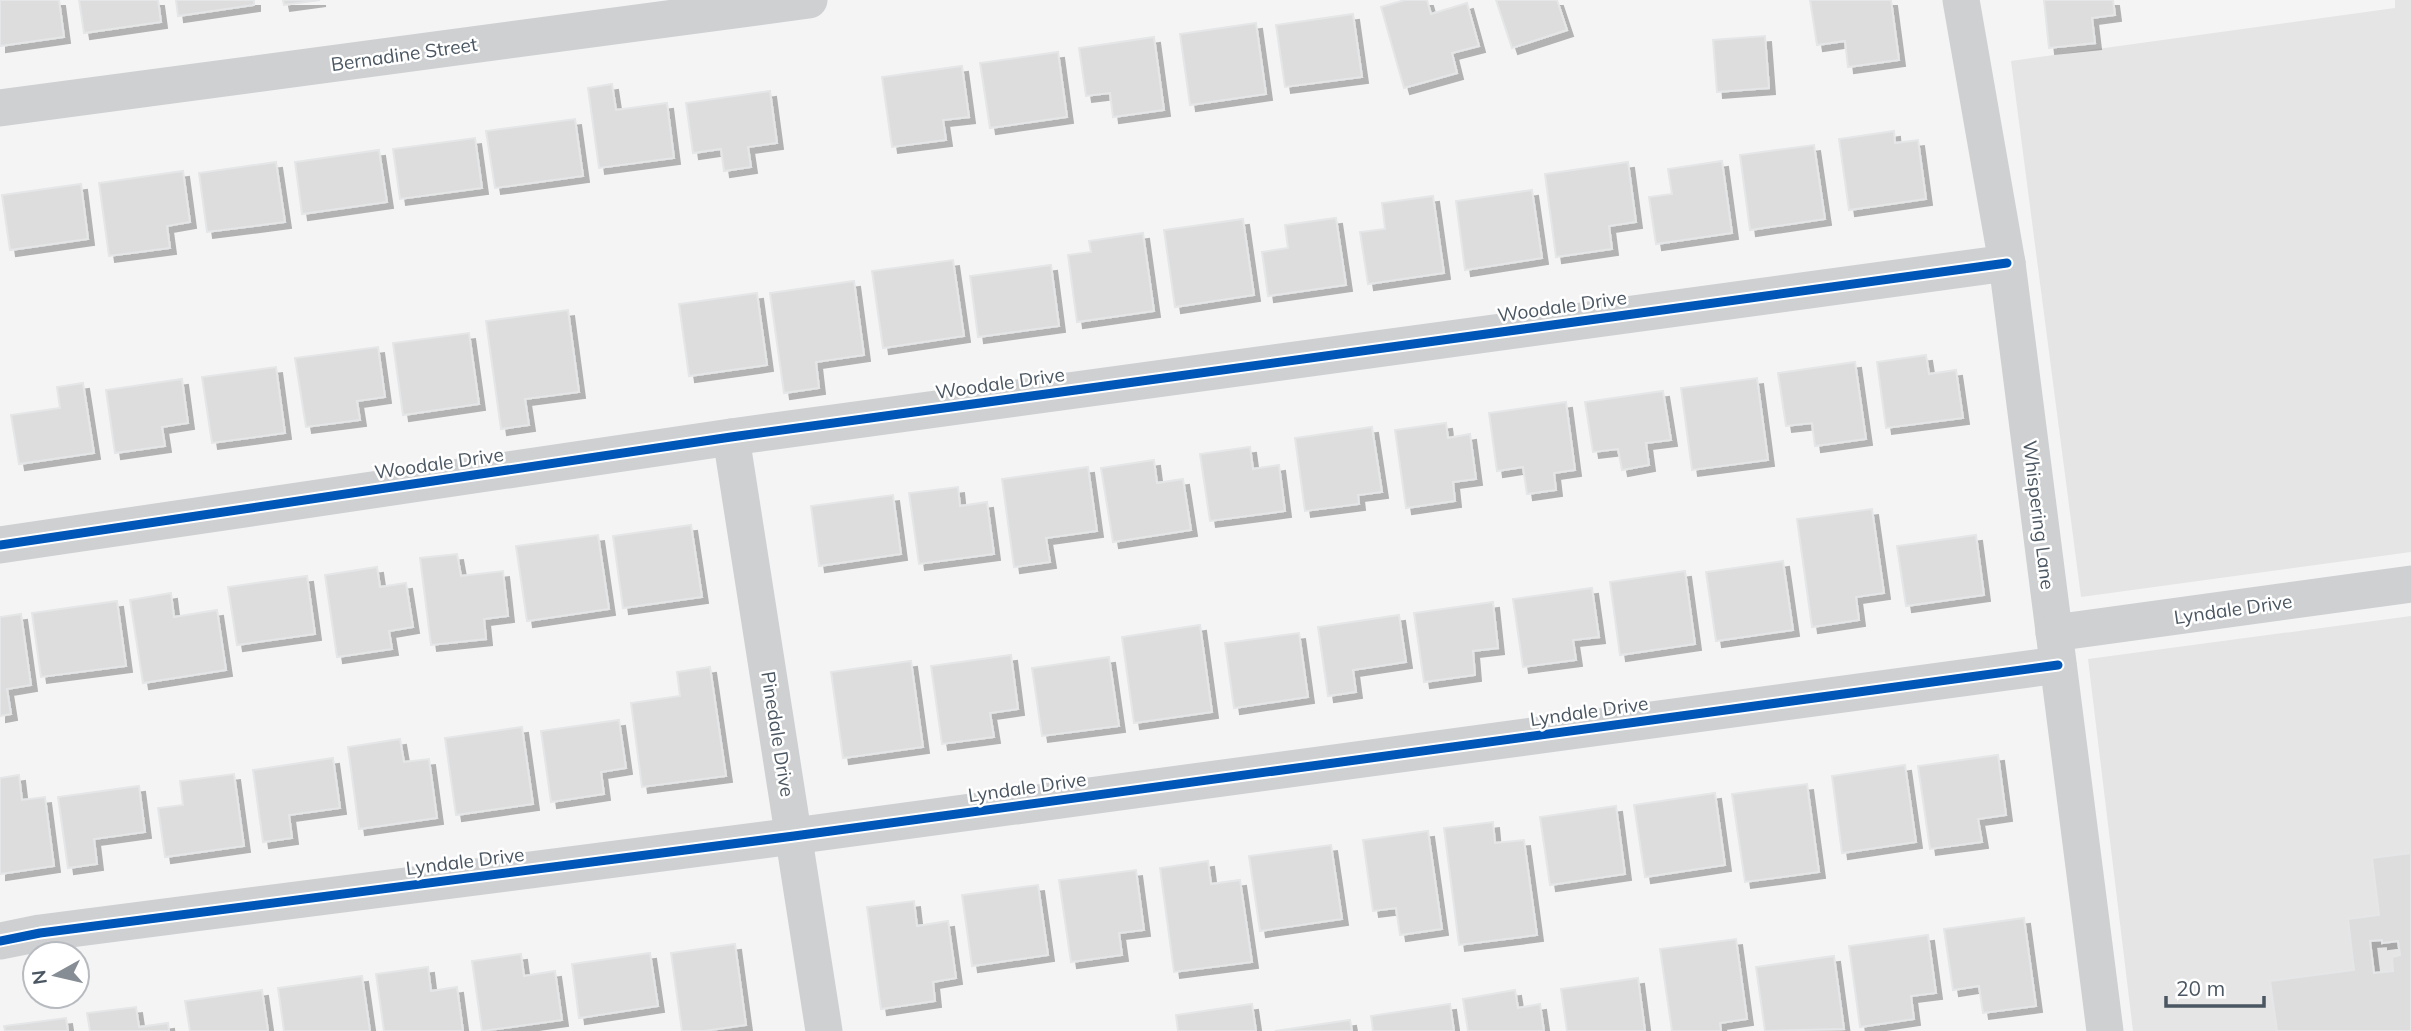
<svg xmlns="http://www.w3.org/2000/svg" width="2411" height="1031" font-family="Mulish,sans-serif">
  <defs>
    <filter id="shadow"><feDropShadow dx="6" dy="6" stdDeviation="0" flood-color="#0004"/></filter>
  </defs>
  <rect width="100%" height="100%" fill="#f4f4f4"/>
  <g fill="#e6e5e6">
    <path d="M2395 0H2411V552L2081 597 2011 61 2395 8Z"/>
    <path d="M2411 616V1031H2133L2088 659Z"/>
  </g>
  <g fill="#ddddde" stroke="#e5e6e7" stroke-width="2" fill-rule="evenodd" filter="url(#shadow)">
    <path d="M0 0H59L64 37 0 46Z"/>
    <path d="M79 0H158L161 22 84 33Z"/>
    <path d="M176 0H254V5L178 16Z"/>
    <path d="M283 0H320L284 5Z"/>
    <path d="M1405 0H1427L1431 14 1467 3 1479 46 1452 53 1457 73 1404 88 1381 7Z"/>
    <path d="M1496 0H1557L1567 30 1512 48Z"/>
    <path d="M1810 0H1891L1899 60 1848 67 1845 41 1817 45Z"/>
    <path d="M2044 0H2113L2115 15 2092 18 2095 43 2049 48Z"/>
    <path d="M1353 14 1362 77 1285 87 1276 25Z"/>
    <path d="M1256 23 1266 94 1190 105 1180 34Z"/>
    <path d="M1765 36 1769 88 1717 92 1713 40Z"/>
    <path d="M1154 37 1164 110 1113 117 1110 93 1086 96 1079 48Z"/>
    <path d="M1058 52 1067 117 990 128 980 63Z"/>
    <path d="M962 66 969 117 943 120 946 140 892 147 882 77Z"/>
    <path d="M612 84 616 110 667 103 674 158 599 168 588 88Z"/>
    <path d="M770 91 777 143 748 147 751 167 724 171 721 149 693 153 686 103Z"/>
    <path d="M575 119 583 176 495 188 486 131Z"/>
    <path d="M1894 131 1895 143 1918 140 1926 199 1849 210 1839 139Z"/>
    <path d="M475 138 482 188 400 199 393 149Z"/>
    <path d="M1814 145 1825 219 1750 230 1740 155Z"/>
    <path d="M379 150 387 202 302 214 295 162Z"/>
    <path d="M1722 161 1732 233 1656 244 1649 197 1672 194 1668 169Z"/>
    <path d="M276 162 285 222 207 232 199 173Z"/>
    <path d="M1628 162 1636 222 1609 226 1612 249 1556 257 1545 174Z"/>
    <path d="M183 171 190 222 167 226 170 248 109 256 99 183Z"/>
    <path d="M81 184 88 239 10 250 2 195Z"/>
    <path d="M1532 190 1542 258 1465 270 1456 201Z"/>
    <path d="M1433 196 1444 273 1368 284 1360 232 1385 229 1382 203Z"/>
    <path d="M1336 218 1346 285 1268 296 1262 252 1288 248 1285 225Z"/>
    <path d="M1243 219 1254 295 1175 307 1164 230Z"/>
    <path d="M1143 233 1154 311 1077 322 1068 255 1091 252 1089 241Z"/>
    <path d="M953 260 964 336 883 348 872 271Z"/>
    <path d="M1051 265 1059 326 978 337 970 276Z"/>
    <path d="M854 281 864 355 816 362 819 388 784 393 770 293Z"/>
    <path d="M757 293 767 365 689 376 679 304Z"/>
    <path d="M568 310 579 392 525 399 529 425 501 429 486 321Z"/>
    <path d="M469 333 479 404 403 415 393 343Z"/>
    <path d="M378 347 385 397 357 401 360 420 306 427 295 358Z"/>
    <path d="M1926 355 1929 374 1956 370 1963 418 1886 428 1877 362Z"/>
    <path d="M1855 362 1866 439 1815 446 1812 423 1786 426 1778 373Z"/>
    <path d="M276 367 285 433 212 443 202 377Z"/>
    <path d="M1757 378 1768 460 1692 470 1681 388Z"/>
    <path d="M182 379 188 423 162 427 165 446 115 453 106 390Z"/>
    <path d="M83 383 94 453 19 464 11 415 60 408 57 387Z"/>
    <path d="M1663 391 1671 440 1646 443 1649 465 1622 470 1618 449 1593 452 1585 402Z"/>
    <path d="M1566 402 1575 470 1554 473 1556 490 1527 494 1523 467 1497 471 1489 413Z"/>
    <path d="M1446 423 1448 438 1470 434 1476 479 1453 482 1455 501 1406 508 1395 430Z"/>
    <path d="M1372 427 1382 492 1358 495 1359 504 1305 511 1295 438Z"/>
    <path d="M1250 447 1253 469 1279 465 1285 511 1210 521 1200 454Z"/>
    <path d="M1154 460 1157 483 1183 479 1191 530 1113 542 1101 468Z"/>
    <path d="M1088 467 1097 531 1046 538 1050 562 1014 567 1002 479Z"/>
    <path d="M958 487 960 506 987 502 994 554 919 564 909 493Z"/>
    <path d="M893 495 901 554 819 566 811 506Z"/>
    <path d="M1872 509 1884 593 1856 597 1859 620 1812 627 1797 519Z"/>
    <path d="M691 525 702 597 623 608 613 536Z"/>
    <path d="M598 535 609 609 527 621 516 546Z"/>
    <path d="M1976 535 1984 595 1906 606 1897 546Z"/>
    <path d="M457 554 461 576 503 571 508 616 484 619 486 639 431 645 420 558Z"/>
    <path d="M1783 561 1793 630 1716 641 1706 572Z"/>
    <path d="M377 567 380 587 406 583 413 627 389 631 392 649 337 657 325 575Z"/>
    <path d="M1685 571 1695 644 1620 655 1610 582Z"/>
    <path d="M307 576 315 634 237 645 228 587Z"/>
    <path d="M1592 588 1599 637 1573 640 1576 660 1523 667 1513 599Z"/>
    <path d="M171 593 174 617 217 610 226 670 143 683 130 600Z"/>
    <path d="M117 601 126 666 41 677 32 613Z"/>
    <path d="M1493 602 1498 648 1473 651 1475 675 1424 682 1414 613Z"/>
    <path d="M21 614 31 685 7 689 11 714 0 716V617Z"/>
    <path d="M1399 615 1406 662 1353 670 1356 692 1328 696 1318 627Z"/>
    <path d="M1200 625 1212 712 1134 723 1122 637Z"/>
    <path d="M1299 633 1308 697 1234 708 1225 643Z"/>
    <path d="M1011 655 1018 709 990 713 994 737 942 744 931 666Z"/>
    <path d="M1109 657 1119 726 1042 736 1032 668Z"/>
    <path d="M911 661 923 747 843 758 831 672Z"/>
    <path d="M710 667 726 776 642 787 631 703 680 696 677 672Z"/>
    <path d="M619 720 626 768 601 772 604 794 551 802 541 731Z"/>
    <path d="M522 727 533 804 456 815 445 738Z"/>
    <path d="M400 739 404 762 429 759 437 818 359 829 348 747Z"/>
    <path d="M1998 755 2006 815 1978 819 1982 842 1930 849 1918 766Z"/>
    <path d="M333 758 340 808 289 815 292 838 263 842 253 770Z"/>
    <path d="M1905 765 1916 842 1842 853 1832 776Z"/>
    <path d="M234 774 244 846 165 857 158 808 183 805 180 781Z"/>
    <path d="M19 775 22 800 45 797 54 866 0 874V778Z"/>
    <path d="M1807 784 1819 872 1745 882 1732 794Z"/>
    <path d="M139 786 145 832 94 839 97 864 68 868 58 797Z"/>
    <path d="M1715 793 1725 865 1645 877 1634 805Z"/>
    <path d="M1616 806 1625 874 1550 885 1540 817Z"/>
    <path d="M1493 822 1495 843 1524 840 1537 935 1459 945 1444 828Z"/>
    <path d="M1428 831 1442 929 1400 935 1396 908 1373 911 1363 840Z"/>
    <path d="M1331 845 1342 919 1260 931 1249 856Z"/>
    <path d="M2411 853V1031H2277L2270 981 2354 970 2348 919 2379 915 2372 858ZM2382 940V943L2398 941 2400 955 2392 957 2393 971 2374 973 2370 941Z"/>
    <path d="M1208 861 1211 884 1240 880 1252 962 1174 972 1160 868Z"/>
    <path d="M1136 870 1144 930 1119 933 1122 955 1071 962 1059 880Z"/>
    <path d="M1038 885 1048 955 972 966 962 895Z"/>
    <path d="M914 901 917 926 948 921 956 978 933 982 935 1001 881 1009 867 907Z"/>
    <path d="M2024 918 2036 1006 1983 1013 1979 986 1953 990 1944 929Z"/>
    <path d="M1928 935 1936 993 1911 996 1914 1019 1860 1027 1849 946Z"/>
    <path d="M1736 939 1747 1019 1720 1023 1721 1031H1672L1660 949Z"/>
    <path d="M735 944 746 1025 704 1031H682L671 953Z"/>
    <path d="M650 953 658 1006 579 1018 572 964Z"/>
    <path d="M521 954 524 976 555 971 562 1020 482 1031 472 961Z"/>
    <path d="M1834 956 1844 1029 1765 1031 1756 967Z"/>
    <path d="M428 967 431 991 457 987 463 1031H384L376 974Z"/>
    <path d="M362 976 370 1031H284L278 988Z"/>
    <path d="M1638 978 1645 1031H1567L1561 989Z"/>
    <path d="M262 990 268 1031H190L185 1001Z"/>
    <path d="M1515 990 1518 1008 1540 1004 1544 1031H1468L1463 999Z"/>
    <path d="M1252 1004 1256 1031H1178L1176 1015Z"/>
    <path d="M1450 1004 1454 1031H1373L1371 1016Z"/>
    <path d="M136 1007 139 1027 168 1023 169 1031H90L87 1013Z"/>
    <path d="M66 1018 68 1031H5L4 1026Z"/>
    <path d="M1350 1020 1352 1031H1275Z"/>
  </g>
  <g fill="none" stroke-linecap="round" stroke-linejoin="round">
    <g stroke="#ced0d2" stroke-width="37">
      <path d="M1961 0 2007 263 2105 1031"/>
      <path d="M0 108 809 0"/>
      <path d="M731 437 824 1031"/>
      <path d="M0 545 731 437 2007 263"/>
      <path d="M2054 633 2411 584"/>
      <path d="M0 941 40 933 794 836 2058 665"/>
    </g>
    <g stroke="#fff" stroke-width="13">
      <g id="cycleway">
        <path d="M0 545 731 437 2007 263"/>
        <path d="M0 941 40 933 794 836 2058 665"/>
      </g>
    </g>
    <use href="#cycleway" stroke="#0057b8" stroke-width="9"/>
  </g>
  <g text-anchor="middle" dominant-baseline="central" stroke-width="5" stroke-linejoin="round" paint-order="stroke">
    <g font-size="19" fill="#4a5661" stroke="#fff">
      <text transform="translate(404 54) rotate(-8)">Bernadine Street</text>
      <text transform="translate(1562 306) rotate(-8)">Woodale Drive</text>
      <text transform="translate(1000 383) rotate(-8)">Woodale Drive</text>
      <text transform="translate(439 463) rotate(-8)">Woodale Drive</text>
      <text transform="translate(2039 515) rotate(83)">Whispering Lane</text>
      <text transform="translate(2233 609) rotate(-8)">Lyndale Drive</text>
      <text transform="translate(1589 711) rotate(-8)">Lyndale Drive</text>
      <text transform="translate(778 734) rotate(81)">Pinedale Drive</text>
      <text transform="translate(1027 787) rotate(-8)">Lyndale Drive</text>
      <text transform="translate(465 861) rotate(-7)">Lyndale Drive</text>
    </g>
  </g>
  <g transform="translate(56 975) rotate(262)"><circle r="33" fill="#ffffff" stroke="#b7bbc0" stroke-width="2"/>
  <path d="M0-5L12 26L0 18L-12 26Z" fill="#868d94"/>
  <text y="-10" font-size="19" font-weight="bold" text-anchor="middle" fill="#4a5661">N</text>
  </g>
  <path d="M2166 996v10h98v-10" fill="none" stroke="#4a5661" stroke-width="3.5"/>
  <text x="2176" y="996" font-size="21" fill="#4a5661" stroke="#ffffff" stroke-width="5" paint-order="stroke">20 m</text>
</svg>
